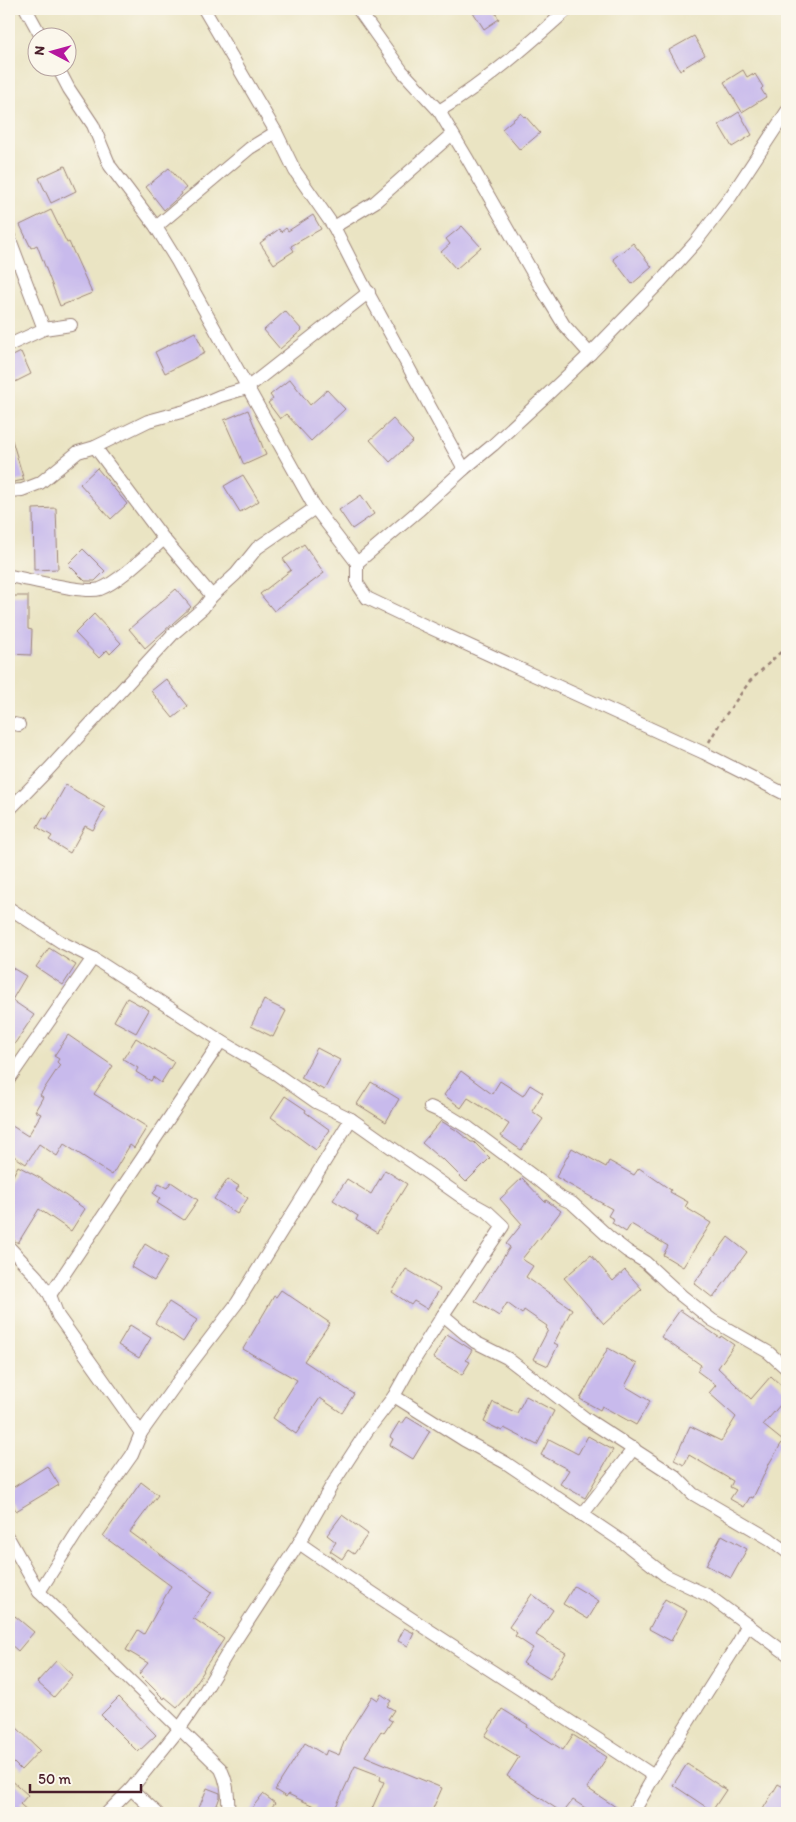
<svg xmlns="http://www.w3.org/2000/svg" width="796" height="1822" font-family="Itim,sans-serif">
  <rect width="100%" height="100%" fill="#fbf7ec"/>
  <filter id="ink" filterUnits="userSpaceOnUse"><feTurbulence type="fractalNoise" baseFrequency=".02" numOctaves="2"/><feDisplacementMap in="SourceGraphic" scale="10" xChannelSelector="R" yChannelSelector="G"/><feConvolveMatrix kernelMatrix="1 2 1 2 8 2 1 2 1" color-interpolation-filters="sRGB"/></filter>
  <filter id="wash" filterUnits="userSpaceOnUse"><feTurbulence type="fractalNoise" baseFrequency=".0096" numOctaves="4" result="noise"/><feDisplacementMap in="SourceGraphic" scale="20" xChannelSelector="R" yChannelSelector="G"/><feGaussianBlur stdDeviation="1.12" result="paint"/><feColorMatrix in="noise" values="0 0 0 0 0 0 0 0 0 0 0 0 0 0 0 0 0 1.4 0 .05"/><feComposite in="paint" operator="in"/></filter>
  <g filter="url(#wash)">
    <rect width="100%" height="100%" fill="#eae4c3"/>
    <g id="blocks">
      <g fill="#c8baec">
        <path d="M471 9H493L499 19 484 29Z"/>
        <path d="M694 36 705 55 680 70 669 50Z"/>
        <path d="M743 70 747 77 752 74 753 76 755 74 763 87 761 89 766 97 742 112 724 82Z"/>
        <path d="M739 112 752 135 732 147 719 125Z"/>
        <path d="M521 113 524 117 525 116 540 133 520 150 502 129Z"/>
        <path d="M65 166 76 191 51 203 39 178Z"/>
        <path d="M169 168 186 188 181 192 182 194 164 210 146 187Z"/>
        <path d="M51 210 67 243 69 242 92 293 60 306 37 245 31 248 20 225Z"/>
        <path d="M313 215 321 229 291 246 294 251 274 264 260 243 279 229 281 232 286 228 288 231Z"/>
        <path d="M462 226 481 247 456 269 441 252 450 244 446 239Z"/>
        <path d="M633 243 652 267 632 284 613 259Z"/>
        <path d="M285 311 302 330 280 349 264 330Z"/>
        <path d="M195 332 205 353 165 373 155 352Z"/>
        <path d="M21 352 31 374 9 385V358Z"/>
        <path d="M290 379 310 405 327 390 345 409 311 441 286 414 280 419 268 403 273 399 270 395Z"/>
        <path d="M248 410 266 455 244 465 224 420Z"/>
        <path d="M393 419 413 441 390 462 370 440Z"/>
        <path d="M9 440H12L24 480 9 483Z"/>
        <path d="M97 468 127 504 111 519 80 484Z"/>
        <path d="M243 475 259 501 240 512 224 486Z"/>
        <path d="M361 495 374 514 352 529 339 510Z"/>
        <path d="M56 508 58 569 34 570 33 509Z"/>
        <path d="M304 544 324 573 274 611 260 594 291 570 283 559Z"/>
        <path d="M83 549 105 571 95 581H85L68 564Z"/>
        <path d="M176 589 191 607 145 648 129 629Z"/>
        <path d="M9 596H28V629L32 630 31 655 9 654Z"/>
        <path d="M94 614 121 643 110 654 107 650 99 658 75 633Z"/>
        <path d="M166 679 188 706 173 718 151 691Z"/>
        <path d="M66 785 105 808 93 830 85 826 70 853 49 840 52 836 37 827 43 817 47 819Z"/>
        <path d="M49 948 76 965 63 985 36 967Z"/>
        <path d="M9 966 26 976 12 1000 34 1015 9 1052Z"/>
        <path d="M127 998 149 1010 136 1033 114 1021Z"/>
        <path d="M264 1000 286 1011 273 1037 251 1026Z"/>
        <path d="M68 1035 113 1066 94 1094 147 1127 134 1148 130 1145 112 1175 64 1144 57 1156 39 1144 26 1164 9 1153V1124L28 1136 41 1114 35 1111 43 1097 40 1095 60 1065 57 1062 59 1059 54 1056Z"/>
        <path d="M136 1038 174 1062 161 1083 153 1077 151 1081 136 1072 138 1068 123 1059Z"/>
        <path d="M317 1048 340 1060 324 1090 301 1078Z"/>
        <path d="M461 1071 492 1094 500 1081 523 1096 530 1085 543 1093 532 1111 543 1119 521 1150 501 1136 509 1124 468 1098 461 1108 444 1095Z"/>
        <path d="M371 1082 399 1099 386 1122 357 1104Z"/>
        <path d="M285 1096 306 1110 305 1112 330 1130 316 1150 271 1117Z"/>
        <path d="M441 1121 456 1130 471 1142H474L490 1158 466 1182 443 1159 442 1160 422 1143Z"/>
        <path d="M572 1148 606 1167 609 1161 634 1175 639 1168 671 1190 670 1192 688 1202 685 1207 711 1223 683 1267 663 1255 668 1246 631 1224 626 1232 612 1223 614 1219 608 1216 612 1209 556 1177Z"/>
        <path d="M18 1166 40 1178 85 1209 71 1231 39 1209 18 1243 9 1237V1183Z"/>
        <path d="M385 1170 407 1184 377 1233 356 1220 358 1216 333 1200 347 1179 371 1194Z"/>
        <path d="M522 1178 545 1202 546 1200 561 1211 539 1240 538 1239 522 1259 533 1266 526 1277 572 1309 554 1343 558 1345 548 1366 533 1359 548 1330 546 1328 547 1326 524 1310 522 1314 507 1303 499 1316 475 1301 510 1247 506 1244 522 1224 500 1199Z"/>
        <path d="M228 1179 239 1186 236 1190 248 1198 237 1214 214 1199Z"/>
        <path d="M171 1182 198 1200 184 1220 157 1203 160 1198 153 1193 159 1184 167 1188Z"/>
        <path d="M728 1237 747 1252 713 1298 694 1283Z"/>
        <path d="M145 1244 168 1258 154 1281 131 1267Z"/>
        <path d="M591 1255 613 1281 625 1270 642 1289 604 1324 564 1278Z"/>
        <path d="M406 1269 440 1289 427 1309 414 1301 411 1305 392 1292Z"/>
        <path d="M281 1290 330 1323 304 1361 354 1394 342 1413 320 1398 296 1434 273 1418 297 1380 243 1349 274 1296 276 1297Z"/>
        <path d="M169 1302 197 1320 183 1342 155 1323Z"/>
        <path d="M680 1310 720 1338 721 1336 734 1345 718 1368 751 1399 771 1376 787 1391V1397L763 1425 783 1441 770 1462 753 1498 750 1497 744 1507 730 1499 736 1490 730 1487 733 1481 689 1455 684 1465 674 1460 690 1426 721 1441 736 1417 709 1393 716 1385 697 1371 701 1365 661 1337Z"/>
        <path d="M130 1325 151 1338 139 1358 118 1345Z"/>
        <path d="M447 1334 472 1350 466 1360 470 1362 462 1375 433 1358Z"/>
        <path d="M608 1348 637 1364 625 1386 650 1401 636 1425 602 1406 600 1410 580 1399Z"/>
        <path d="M526 1396 554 1411 537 1445 504 1428 502 1431 484 1422 493 1402 517 1413Z"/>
        <path d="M407 1417 430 1431 413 1459 390 1445 393 1439 390 1437 399 1422 402 1424Z"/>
        <path d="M588 1436 613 1450 585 1498 560 1484 569 1470 541 1455 549 1439 578 1454Z"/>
        <path d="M47 1466 59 1485 16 1511 9 1498V1490Z"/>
        <path d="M141 1482 158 1495 130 1532 212 1592 193 1618 224 1639 203 1670 204 1671 188 1695 177 1707 165 1697 164 1699 139 1674 148 1663 126 1650 138 1630 144 1634 171 1586 103 1536Z"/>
        <path d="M342 1515 368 1534 354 1554 348 1550 342 1559 330 1551 336 1542 327 1535Z"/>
        <path d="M722 1535 747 1549 731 1578 706 1565Z"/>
        <path d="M574 1586 599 1601 588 1619 563 1604Z"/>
        <path d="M532 1594 553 1610 536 1635 566 1653 550 1679 523 1663 533 1648 515 1636 517 1633 509 1627Z"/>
        <path d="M665 1599 687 1611 671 1641 649 1629Z"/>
        <path d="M15 1616 34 1632 18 1651 9 1643V1623Z"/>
        <path d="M404 1628 414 1633 408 1646 398 1641Z"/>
        <path d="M57 1660 73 1675 54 1697 37 1682Z"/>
        <path d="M381 1694 391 1701 387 1706 394 1710 388 1719 392 1721 384 1733 381 1731 365 1756 442 1788 431 1813H370L384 1782 380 1780 381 1776 355 1766 333 1813H313L316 1807 288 1794 286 1797 275 1790 305 1743 325 1755 327 1750 339 1755 346 1737 372 1696 378 1700Z"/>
        <path d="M119 1697 156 1735 138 1752 101 1715Z"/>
        <path d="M502 1709 528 1725 527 1727 563 1750 573 1735 607 1757 587 1788 625 1813H593L573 1800 563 1813 507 1776 519 1757 485 1736Z"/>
        <path d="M14 1725 40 1750 21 1770 9 1758V1731Z"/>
        <path d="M687 1764 726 1790 712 1811 673 1785Z"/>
        <path d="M9 1778 28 1795 20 1804 30 1813H9Z"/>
        <path d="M778 1784 787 1789V1813H771L763 1809Z"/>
        <path d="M207 1788 220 1793V1797L214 1813H197Z"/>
        <path d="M263 1794 275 1803 267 1813H248Z"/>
      </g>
    </g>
  </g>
  <g filter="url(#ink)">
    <use href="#blocks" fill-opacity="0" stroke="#9a8277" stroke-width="1"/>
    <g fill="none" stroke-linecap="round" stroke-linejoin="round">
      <g stroke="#9a8277" stroke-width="14">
        <g id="minor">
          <path d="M26 9 42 38"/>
          <path d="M204 9 276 132 295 171 334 227 361 280 464 469"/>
          <path d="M358 9 402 71 439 111 467 158 539 284 564 325 590 354"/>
          <path d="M58 68 69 89 93 125 110 166 156 227 177 261 315 508 357 563V583L367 598 411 619 704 753 787 795"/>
          <path d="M439 111C486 82 527 46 568 9"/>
          <path d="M156 227 250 148 276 132"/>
          <path d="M334 227 375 202 452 134"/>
          <path d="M9 237 44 329"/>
          <path d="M9 345 44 329 71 325"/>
          <path d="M95 447 164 539 212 596"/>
          <path d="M9 491 22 490 40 483 78 452 95 447 148 421 185 411 220 396 247 388 369 292"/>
          <path d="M357 563 418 511 464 469 493 445 548 394 590 354 659 283 695 243 731 196 787 111"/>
          <path d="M9 576C28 579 85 594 100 589 119 582 148 553 164 539"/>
          <path d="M9 723 19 725"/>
          <path d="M9 810 48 770 173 634 203 608 212 596 236 574 257 548 315 508"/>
          <path d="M9 908 61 942 93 958 221 1041 272 1071 316 1102 351 1119 463 1198 488 1212 503 1226 443 1315 413 1362 394 1396 367 1431 332 1485 299 1543 230 1649 203 1694 180 1728 131 1789 107 1813"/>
          <path d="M9 1079 93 958"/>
          <path d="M430 1107 446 1114 469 1128 540 1181 561 1198 572 1203 609 1237 627 1251 645 1262 682 1296 712 1320 768 1352 787 1369"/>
          <path d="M9 1247 37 1277 50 1295 58 1316 141 1433"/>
          <path d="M50 1295 221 1041"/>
          <path d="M443 1315 475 1342 507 1358 585 1418 675 1476 693 1494 770 1539 787 1552"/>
          <path d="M394 1396 464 1440 506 1463 623 1542 665 1575 709 1596 787 1654"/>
          <path d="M582 1515 634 1448"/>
          <path d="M9 1539 39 1592 221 1769C228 1783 229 1797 228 1813"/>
          <path d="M299 1543C415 1624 536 1698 654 1776"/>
          <path d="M39 1592 76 1534 132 1455 141 1433 189 1366 237 1303 351 1119"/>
          <path d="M131 1789 157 1813"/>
          <path d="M633 1813 654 1776 738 1643 748 1624"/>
        </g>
      </g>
      <path stroke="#9a8277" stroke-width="2.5" stroke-dasharray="4 4" stroke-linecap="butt" d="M709 742 720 723 750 681 787 646"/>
      <use href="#minor" stroke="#fff" stroke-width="12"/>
    </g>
  </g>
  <rect width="796" height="1822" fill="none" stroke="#fbf7ec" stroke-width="30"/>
  <g transform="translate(52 52) rotate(276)"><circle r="24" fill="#fbf7ec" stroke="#b4a19f"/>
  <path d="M0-4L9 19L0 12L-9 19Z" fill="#b5179e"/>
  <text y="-8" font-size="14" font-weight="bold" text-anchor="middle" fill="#4a1f2b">N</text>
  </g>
  <path d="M30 1784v8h111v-8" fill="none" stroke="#4a1f2b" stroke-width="2.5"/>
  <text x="38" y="1784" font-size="15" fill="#4a1f2b" stroke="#fbf7ec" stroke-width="4" paint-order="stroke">50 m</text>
</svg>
